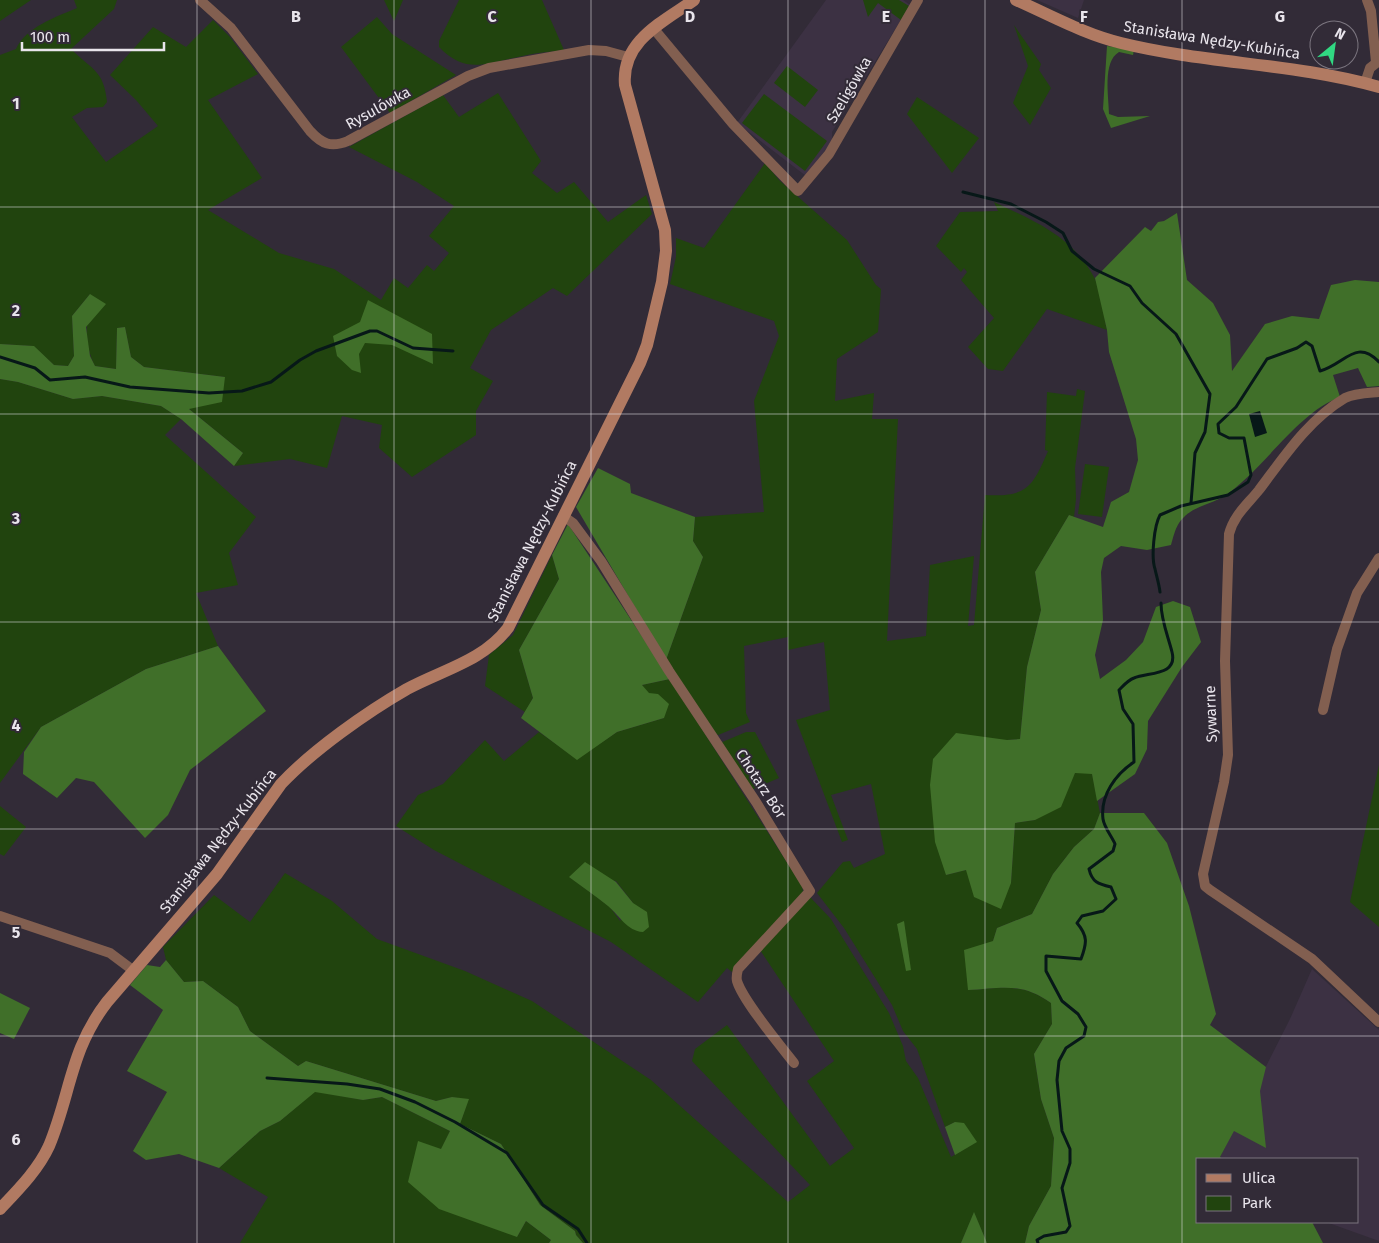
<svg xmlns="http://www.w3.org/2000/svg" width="1379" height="1243" font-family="'Fira Sans',sans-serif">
  <rect width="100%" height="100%" fill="#322b37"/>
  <g fill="#3c3143">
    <path d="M826 0H903L910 5 832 132V141L806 176 737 123Z"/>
    <path d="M1037 0H1084L1078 18Z"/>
    <path d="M1312 969 1379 1030V1241L1326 1222H1358V1159H1223L1220 1157 1290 1019Z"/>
  </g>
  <g fill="#21440e" fill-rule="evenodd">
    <path d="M0 0H31L0 21Z"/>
    <path d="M74 0H117L114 9 71 49C92 70 104 70 107 102L103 107 87 108 72 117 106 162 158 126 136 100 110 75 153 27 186 47 213 20 230 37 258 74 208 100 262 178 208 210 279 253 334 269 381 300 394 278 408 288 427 265 434 271 449 253 429 236 454 206 417 182 349 147 443 95 459 117 498 93 541 161 532 173 557 193 574 182 608 222 646 195 652 214 567 296 553 288 491 330 470 368 493 381 476 411V435L412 477 379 448 382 425 342 416 327 468 290 459 234 466 243 453 188 408 225 377 144 367 131 357 125 327 117 328 116 369 95 366C83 343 87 318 90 294L72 316 74 356 68 366 54 365 33 346 0 344V55L16 49C26 27 56 17 77 8Z"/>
    <path d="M384 0H403L394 21Z"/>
    <path d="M459 0H542L564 50C548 52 533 53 518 57 486 63 466 75 439 47V41Z"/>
    <path d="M863 0H899L909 6 901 20 878 3 868 17Z"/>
    <path d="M377 17 392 34 456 75 390 113 341 47Z"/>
    <path d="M1014 25 1041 64 1039 70 1051 88 1030 125 1013 103 1028 66Z"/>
    <path d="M787 66 818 90 805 107 774 83Z"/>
    <path d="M764 94 827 141 805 171 742 123Z"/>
    <path d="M917 97 979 138 952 173 907 114Z"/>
    <path d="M765 163 779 180 847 240 876 285 881 289 878 332 837 359 835 401 874 393 872 419H898L887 641 926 636 930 565 974 556 968 626 974 625 985 495C1027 497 1032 488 1048 451L1045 450 1047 392 1076 396 1077 389 1085 391 1075 468 1076 499 1074 517 1069 515 1035 572 1041 610 1027 667 1020 739 1007 740 946 875 966 870 1011 883 1015 823 1035 820 1075 773H1092L1100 813 1094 829 1074 847 1053 874 1032 914 997 928 993 941 968 990C1004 988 1020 982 1051 1003L1052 1024 1034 1054 1041 1099 1054 1138 1051 1186 1029 1226 1025 1243H987L974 1213 961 1243H583L576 1235 575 1231 540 1205 501 1144 460 1124 468 1100 452 1097 436 1101 306 1061 298 1066 250 1031 238 1007 203 981 184 982 166 960 163 947 214 895 250 922 285 873 332 901 377 939 465 971 532 1001 651 1080 788 1202 810 1185 692 1061 695 1049 727 1025 830 1166 854 1148 807 1081 834 1061 760 950 810 897 831 919 889 1013 903 1046 906 1061 918 1078 951 1157 976 1142 955 1122 945 1127 917 1049 903 1031 892 1005 844 928 817 893 843 862 850 861 854 868 885 854 871 784 831 795 848 840 842 842 796 720 830 710 824 642 788 650V637L744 646 746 713 750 722 718 735 714 732 666 660 703 557 693 541 695 517 764 512 754 401 779 336 774 321 670 284 676 257V238L704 248Z"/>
    <path d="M994 202C1034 221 1072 236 1094 277 1102 291 1103 314 1107 330L1047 309 1003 371 988 369 968 347 994 318 961 280 967 272 964 268 961 272 936 246 960 212 998 211Z"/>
    <path d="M0 379 18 382 73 399 102 396 161 406 181 419 165 435 256 517 229 553 238 585 196 593 218 646 146 669 41 727 0 783Z"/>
    <path d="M1085 464 1109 467 1102 517 1078 514Z"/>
    <path d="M552 555 559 579 519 650 533 698 525 712 485 686 489 655 513 635Z"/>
    <path d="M670 679 802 886 803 892 732 972 727 968 698 1002 611 942 434 850 396 826 418 795 443 784 485 740 504 761 539 732 577 759 617 732 664 718 642 685ZM570 877 616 881 633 903 620 921 610 907Z"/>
    <path d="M746 732H755L779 778 751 790 720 743Z"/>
    <path d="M1379 765V927L1350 902Z"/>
    <path d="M0 806 26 827 4 856 0 854Z"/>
    <path d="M315 1091 363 1100 382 1097 450 1131 441 1150 517 1237 526 1221 551 1240 549 1243H240L268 1197 219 1168 260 1131 280 1121Z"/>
  </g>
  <g fill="#406f29">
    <path d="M1107 46 1134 50 1133 55 1119 52C1102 62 1109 97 1109 114L1118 117 1150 116 1111 128 1103 109Z"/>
    <path d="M1177 213 1187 280 1213 303 1230 335 1232 371 1265 324 1292 316 1319 319 1331 285 1355 280 1379 282V386L1367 387 1358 368 1333 375 1340 397C1296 413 1261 474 1221 498 1206 506 1190 507 1179 523 1175 529 1173 538 1171 545L1147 550 1121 546 1104 558 1101 572 1103 620 1095 655 1100 679 1126 660 1143 642 1156 607 1173 601 1190 607 1201 642 1182 667 1148 721 1147 749 1135 774 1097 801 1092 774 1075 773 1061 807 1035 820 1015 823 1011 883 1001 909 974 897 966 870 946 875 935 842 930 785 933 759 956 733 1007 740 1020 739 1027 667 1041 610 1035 572 1069 515 1103 527 1111 502 1129 492 1138 460 1136 439 1109 352 1107 330 1095 278 1145 227 1151 231 1158 222 1164 221Z"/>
    <path d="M90 294 106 304 86 327 90 356 95 366 116 369 117 328 125 327 131 357 144 367 225 377 222 402 189 409 243 453 234 466 181 419 161 406 102 396 73 399 18 382 0 379V344L34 346 54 365 68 366 74 356 72 316Z"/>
    <path d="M368 300 432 334 433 364 392 345 365 343 359 354 361 373 352 370 337 356 333 336 360 322Z"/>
    <path d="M598 468 630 484 631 493 695 517 693 541 703 557 666 660 576 507Z"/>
    <path d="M568 524 670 679 642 685 649 693 658 694 669 704 664 718 617 732 577 760 521 718 533 698 519 650 559 579 552 555Z"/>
    <path d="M218 646 266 711 190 770 168 815 145 838 94 782 76 778 57 798 23 774 24 752 41 727 146 669Z"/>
    <path d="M1100 813H1144L1167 843 1189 906 1216 1014 1210 1025 1266 1067 1260 1091 1266 1148 1234 1131 1220 1157 1223 1159H1198V1222H1312L1323 1243H1025L1029 1226 1051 1186 1054 1138 1041 1099 1034 1054 1052 1024 1051 1003C1021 982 1003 988 968 990L964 950 993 941 997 928 1032 914 1053 874 1074 847 1094 829Z"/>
    <path d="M585 862 616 882 633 903 647 912 649 927 643 932C627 931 620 916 608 906 596 896 582 887 569 877Z"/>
    <path d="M904 921 911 970 906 971 897 924Z"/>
    <path d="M166 960 184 982 203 981 238 1007 250 1031 298 1066 306 1061 436 1101 452 1097 469 1099 460 1124 501 1144 540 1205 575 1231 576 1235 583 1243H549L551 1240 526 1221 517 1237 439 1209 408 1182 418 1141 441 1149 450 1131 382 1097 363 1100 315 1092 280 1121 260 1131 219 1168 179 1154 146 1160 133 1151 167 1092 127 1071 163 1010 130 985 147 965 160 967Z"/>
    <path d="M0 993 30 1008 14 1039 0 1033Z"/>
    <path d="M955 1122 964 1123 977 1142 955 1155 945 1127Z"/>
    <path d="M974 1212 987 1243H961Z"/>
  </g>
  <path fill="#071818" d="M1260 411 1267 433 1255 437 1249 414Z"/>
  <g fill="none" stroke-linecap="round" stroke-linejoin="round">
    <g stroke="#071818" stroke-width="3">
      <path d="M963 192 1011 204 1046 222 1063 233 1072 251 1094 269 1130 286 1142 303 1176 334 1210 394 1205 432 1195 453 1191 503"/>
      <path d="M0 357 35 368 50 380 85 377 130 387 209 393 242 391 271 382 300 360 316 351 370 331H377L413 348 453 351"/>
      <path d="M1160 592C1159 584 1157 578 1155 569 1151 557 1154 526 1160 515L1181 506 1228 495 1248 482 1251 475 1244 438H1229L1219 433 1218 424 1236 407 1267 359 1297 348 1306 342 1312 346 1320 371C1345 364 1356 338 1379 362"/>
      <path d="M267 1078 347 1084 380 1089 415 1102 455 1122 507 1153 543 1205 578 1229 587 1243"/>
      <path d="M1038 1243 1037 1240 1044 1236 1066 1232 1070 1226 1062 1188 1070 1163V1149L1062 1131 1057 1080 1059 1061 1066 1048 1084 1036 1086 1027 1078 1014 1062 1001 1046 971V956L1081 959C1087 943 1088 936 1077 923L1082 916 1103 911 1116 899 1111 887C1098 884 1092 882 1089 869L1113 851 1115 844C1112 837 1104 827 1103 819 1100 795 1116 774 1134 762L1133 724 1123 709 1119 690C1123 686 1128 680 1134 678 1148 672 1178 676 1172 652 1168 636 1161 620 1161 603"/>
    </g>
    <g stroke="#825f50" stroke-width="10">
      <path d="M200 0 231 28 310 131C322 144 331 148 348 141L468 76 489 68 589 50 606 51 628 57"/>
      <path d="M1367 0 1371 11 1376 62"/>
      <path d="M654 29 733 124 798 191 829 154 918 0"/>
      <path d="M1365 83 1370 68 1379 61"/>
      <path d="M1379 392C1368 393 1355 393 1345 398 1308 420 1284 457 1259 490 1247 505 1234 515 1229 534L1225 661 1228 755 1224 782 1203 874 1205 886 1210 890 1312 959 1379 1022"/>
      <path d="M563 516 573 523 601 561 669 671 756 802 810 891 738 969C737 973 736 977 737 981 743 1001 780 1045 794 1063"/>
      <path d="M1323 710 1337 649 1357 593 1379 558"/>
      <path d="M0 916 110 953 134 971"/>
    </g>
    <g stroke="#b17a62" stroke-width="12">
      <path d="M1016 0C1050 15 1086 35 1121 43 1206 64 1295 63 1379 87"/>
      <path d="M0 1209C18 1190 38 1170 49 1146 71 1093 70 1050 107 1002L217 874 281 784C313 750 367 712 407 689 442 670 483 661 508 628L640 363 647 345 662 282 666 251 665 230 625 85C621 41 663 22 694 0"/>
    </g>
  </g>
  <path fill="none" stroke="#e9e5ec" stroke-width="1" stroke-opacity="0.55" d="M197 0V1243M394 0V1243M591 0V1243M788 0V1243M985 0V1243M1182 0V1243M0 207H1379M0 414H1379M0 622H1379M0 829H1379M0 1036H1379"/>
  <g text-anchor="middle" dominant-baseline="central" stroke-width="4" stroke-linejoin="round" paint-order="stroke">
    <g font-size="15" fill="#e9e5ec" stroke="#322b37">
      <text transform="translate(1212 40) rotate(9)">Stanisława Nędzy-Kubińca</text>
      <text transform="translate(849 90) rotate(-60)">Szeligówka</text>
      <text transform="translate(378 108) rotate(-29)">Rysulówka</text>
      <text transform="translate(532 541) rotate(-63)">Stanisława Nędzy-Kubińca</text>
      <text transform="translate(1211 714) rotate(-92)">Sywarne</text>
      <text transform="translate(761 784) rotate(57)">Chotarz Bór</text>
      <text transform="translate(218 841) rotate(-52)">Stanisława Nędzy-Kubińca</text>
    </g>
  </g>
  <g font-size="16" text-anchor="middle" font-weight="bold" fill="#e9e5ec" stroke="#322b37" stroke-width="4" stroke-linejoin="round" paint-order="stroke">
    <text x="296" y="22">B</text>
    <text x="492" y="22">C</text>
    <text x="690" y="22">D</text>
    <text x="886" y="22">E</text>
    <text x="1084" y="22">F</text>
    <text x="1280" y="22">G</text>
    <text x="16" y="109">1</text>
    <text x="16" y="316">2</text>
    <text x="16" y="524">3</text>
    <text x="16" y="731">4</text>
    <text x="16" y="938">5</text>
    <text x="16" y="1145">6</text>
  </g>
  <rect x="1196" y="1158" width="162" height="65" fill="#322b37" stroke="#7b757f"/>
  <rect x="1206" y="1174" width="25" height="8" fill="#b17a62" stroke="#7b757f"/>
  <text x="1242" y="1183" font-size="15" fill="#e9e5ec">Ulica</text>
  <rect x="1206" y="1196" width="25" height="15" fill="#21440e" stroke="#7b757f"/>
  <text x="1242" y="1208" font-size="15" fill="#e9e5ec">Park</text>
  <g transform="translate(1334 45) rotate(29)"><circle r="24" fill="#322b37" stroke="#7b757f"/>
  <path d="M0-4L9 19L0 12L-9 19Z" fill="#31d882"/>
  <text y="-8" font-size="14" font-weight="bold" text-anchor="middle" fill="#e9e5ec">N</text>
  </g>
  <path d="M22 42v8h142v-8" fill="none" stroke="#e9e5ec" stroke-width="2.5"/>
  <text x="30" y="42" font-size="15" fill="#e9e5ec" stroke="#322b37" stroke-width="4" paint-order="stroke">100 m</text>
</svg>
